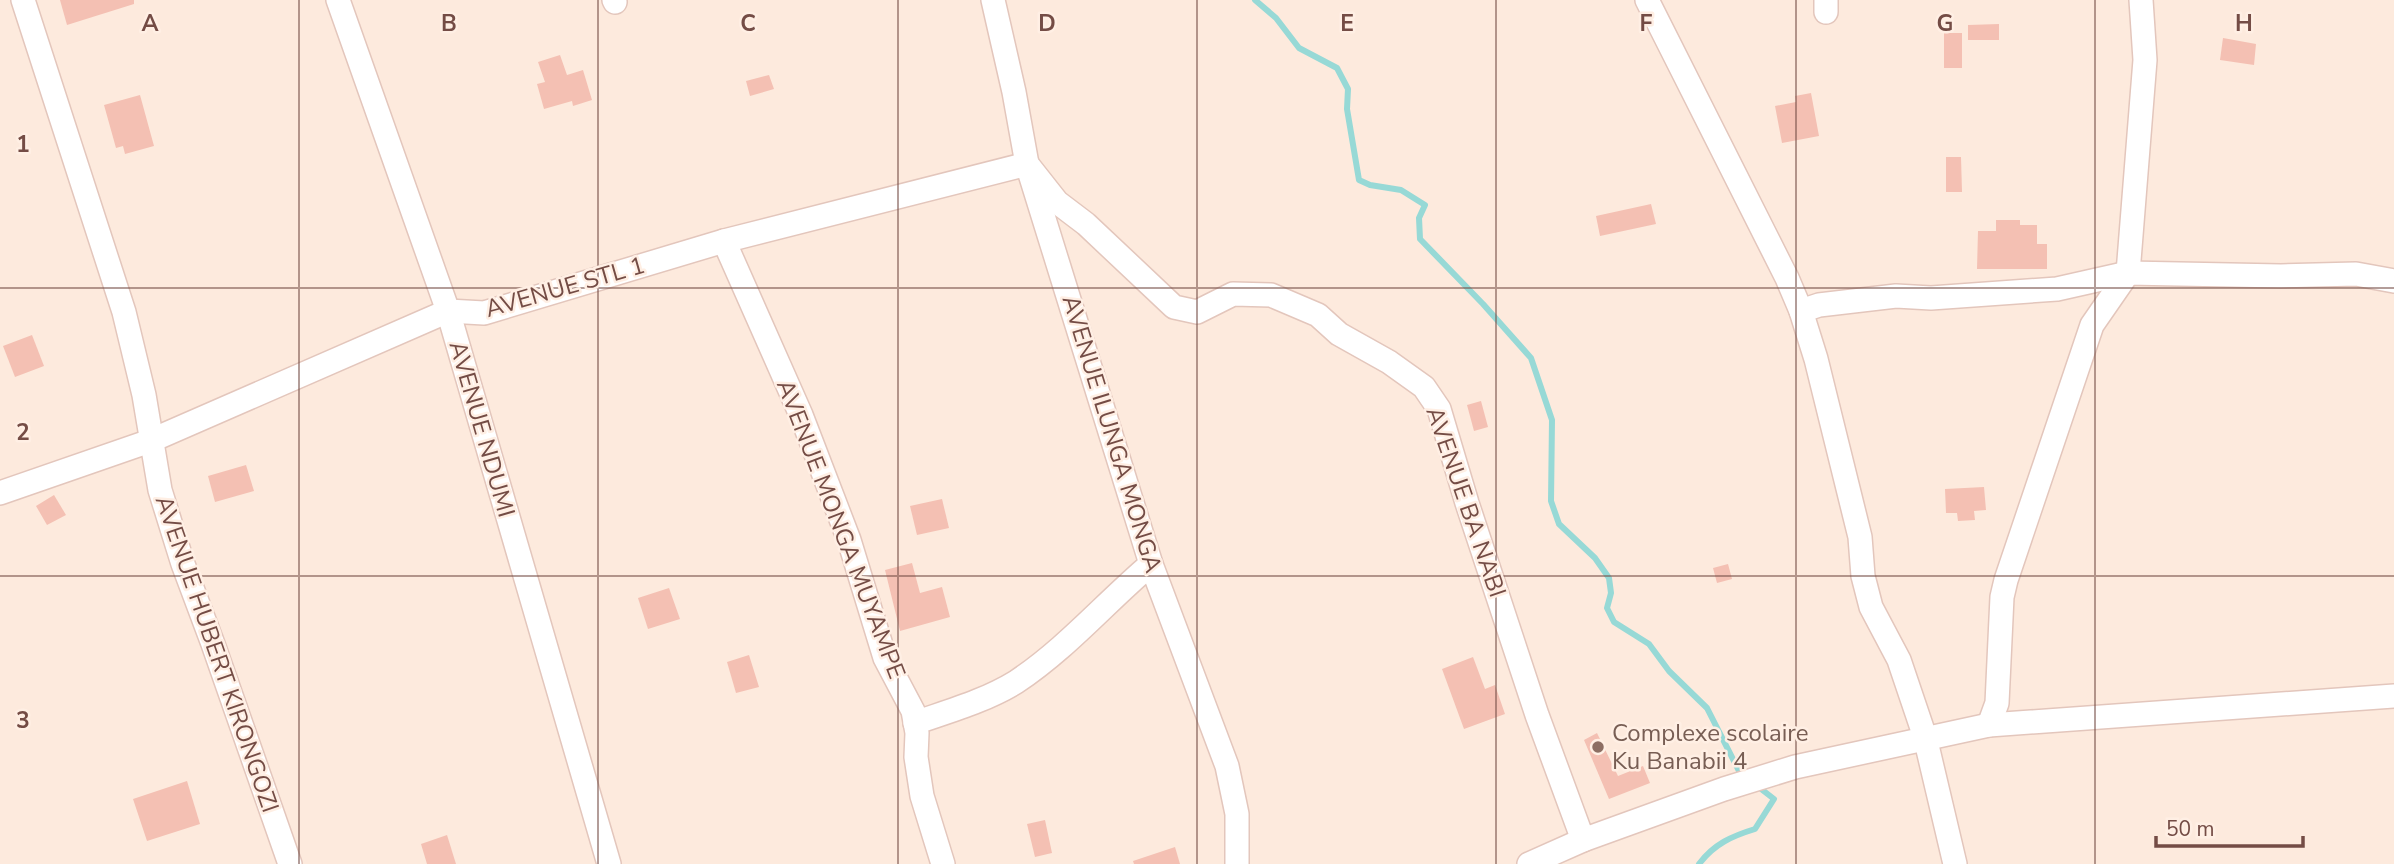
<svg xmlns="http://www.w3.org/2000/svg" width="2394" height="864" font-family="'Nunito Sans',sans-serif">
  <rect width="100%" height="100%" fill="#fdeadd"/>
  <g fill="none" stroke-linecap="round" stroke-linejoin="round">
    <g stroke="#97d9d6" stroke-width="6">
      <path d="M1255 0 1276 18 1299 48 1337 68 1348 89 1347 109 1359 180 1370 185 1401 190 1425 205 1419 218 1420 239 1483 304 1531 358 1552 420 1551 501 1559 524 1595 558 1609 578 1611 593 1607 608 1614 622 1649 644 1669 671 1707 708 1739 771 1745 776"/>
      <path d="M1699 864C1714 844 1732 836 1755 829L1774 799 1756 785"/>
    </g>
  </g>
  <g fill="#f4c0b3">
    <path d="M60 0H134V4L67 25Z"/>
    <path d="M1999 24V40H1968V25Z"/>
    <rect x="1944" y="33" width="18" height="35"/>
    <path d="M2223 38 2256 44 2254 65 2220 60Z"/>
    <path d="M560 55 567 75 583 70 592 100 573 106 572 101 544 109 537 84 545 82 538 62Z"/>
    <path d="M769 75 774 89 750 96 746 81Z"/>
    <path d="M1811 93 1819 136 1782 143 1775 106 1796 102 1795 96Z"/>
    <path d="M140 95 154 146 125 154 123 146 116 148 104 105Z"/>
    <path d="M1946 157H1961L1962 192H1946Z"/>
    <path d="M1651 204 1656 224 1600 236 1596 216Z"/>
    <path d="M1996 220H2020V225H2037V244H2047V269H1977L1978 231H1996Z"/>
    <path d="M32 335 44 366 15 377 3 346Z"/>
    <path d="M1481 401 1488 427 1474 431 1467 405Z"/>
    <path d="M246 465 254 491 215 502 208 476Z"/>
    <path d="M1984 487 1986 510 1974 511 1975 520 1958 521 1957 513H1946L1945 489Z"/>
    <path d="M54 495 66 515 47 525 36 506Z"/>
    <path d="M942 499 949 528 917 535 910 506Z"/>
    <path d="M912 563 920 593 942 587 950 617 900 631 885 570Z"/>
    <path d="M1728 564 1732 579 1717 583 1713 568Z"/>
    <path d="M669 588 680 619 648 629 638 598Z"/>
    <path d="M749 655 759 687 736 693 727 662Z"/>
    <path d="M1473 657 1485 689 1495 685 1505 714 1464 729 1442 669Z"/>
    <path d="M1597 733 1618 776 1643 766 1650 783 1609 799 1584 740Z"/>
    <path d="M187 781 200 824 147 841 133 799Z"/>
    <path d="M1045 820 1052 853 1035 857 1027 824Z"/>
    <path d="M447 835 456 864H427L421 844Z"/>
    <path d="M1175 847 1180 864H1134L1133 861Z"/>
  </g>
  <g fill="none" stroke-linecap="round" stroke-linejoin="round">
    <g stroke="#e3c6bc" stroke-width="26">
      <g id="minor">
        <path d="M23 0 124 312 144 395 160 490 183 564 213 644 290 864"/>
        <path d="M338 0 448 311 609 864"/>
        <path d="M614 0 615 2"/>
        <path d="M993 0 1014 92 1027 164 1151 564 1227 766 1237 814V864"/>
        <path d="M1647 0 1787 278 1801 311 1816 359 1860 537 1863 576 1871 607 1899 660 1925 737 1955 864"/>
        <path d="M1826 0V12"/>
        <path d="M724 241 801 415 849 540 885 658 913 711 917 733 916 757 922 796 943 864"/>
        <path d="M1801 311 1819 305 1896 296 1931 298 2057 289 2128 273 2281 276 2356 274 2394 281"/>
        <path d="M0 493 150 441 448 311 484 313 724 241 1027 164 1057 202 1086 224 1174 307 1197 312 1233 294 1271 295 1318 315 1339 334 1389 362 1424 387 1439 409 1467 503 1537 715 1583 840"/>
        <path d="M915 723C949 711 985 701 1016 682 1066 649 1105 603 1151 564"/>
        <path d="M1989 725 1997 703 2002 597 2006 580 2092 325 2128 273 2145 60 2141 0"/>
        <path d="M1529 864 1583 840 1724 789 1795 767 1989 725 2394 696"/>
      </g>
    </g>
    <use href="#minor" stroke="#fff" stroke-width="23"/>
  </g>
  <path fill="none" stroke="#744c45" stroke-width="2" stroke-opacity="0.55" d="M299 0V864M598 0V864M898 0V864M1197 0V864M1496 0V864M1796 0V864M2095 0V864M0 288H2394M0 576H2394"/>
  <circle fill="#8d6e63" stroke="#ffefe4" stroke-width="2.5" cx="1598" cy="747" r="7"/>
  <g text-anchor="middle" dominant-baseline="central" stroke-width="5" stroke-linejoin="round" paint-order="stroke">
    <g font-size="24" fill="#744c45" stroke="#ffefe4">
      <text transform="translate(565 287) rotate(-16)">AVENUE STL 1</text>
      <text transform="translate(482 429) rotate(74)">AVENUE NDUMI</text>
      <text transform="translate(1112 434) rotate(73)">AVENUE ILUNGA MONGA</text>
      <text transform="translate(1466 502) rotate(71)">AVENUE BA NABI</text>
      <text transform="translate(841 529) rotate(69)">AVENUE MONGA MUYAMPE</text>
      <text transform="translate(217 654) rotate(71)">AVENUE HUBERT KIRONGOZI</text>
    </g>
    <g font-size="24" fill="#785e54" stroke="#ffefe4" text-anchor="start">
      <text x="1612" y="733">Complexe scolaire<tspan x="1612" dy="28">Ku Banabii 4</tspan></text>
    </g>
  </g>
  <g font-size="23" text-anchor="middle" font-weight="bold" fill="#744c45" stroke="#ffefe4" stroke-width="5" stroke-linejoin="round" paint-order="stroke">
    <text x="150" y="31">A</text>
    <text x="449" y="31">B</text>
    <text x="748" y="31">C</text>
    <text x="1047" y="31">D</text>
    <text x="1347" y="31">E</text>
    <text x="1646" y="31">F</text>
    <text x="1945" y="31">G</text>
    <text x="2244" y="31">H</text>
    <text x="23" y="152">1</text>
    <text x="23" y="440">2</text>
    <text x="23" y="728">3</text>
  </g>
  <path d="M2156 836v10h147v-10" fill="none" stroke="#744c45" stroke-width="3.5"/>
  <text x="2166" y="836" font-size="21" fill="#744c45" stroke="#ffefe4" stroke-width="5" paint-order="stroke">50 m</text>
</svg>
